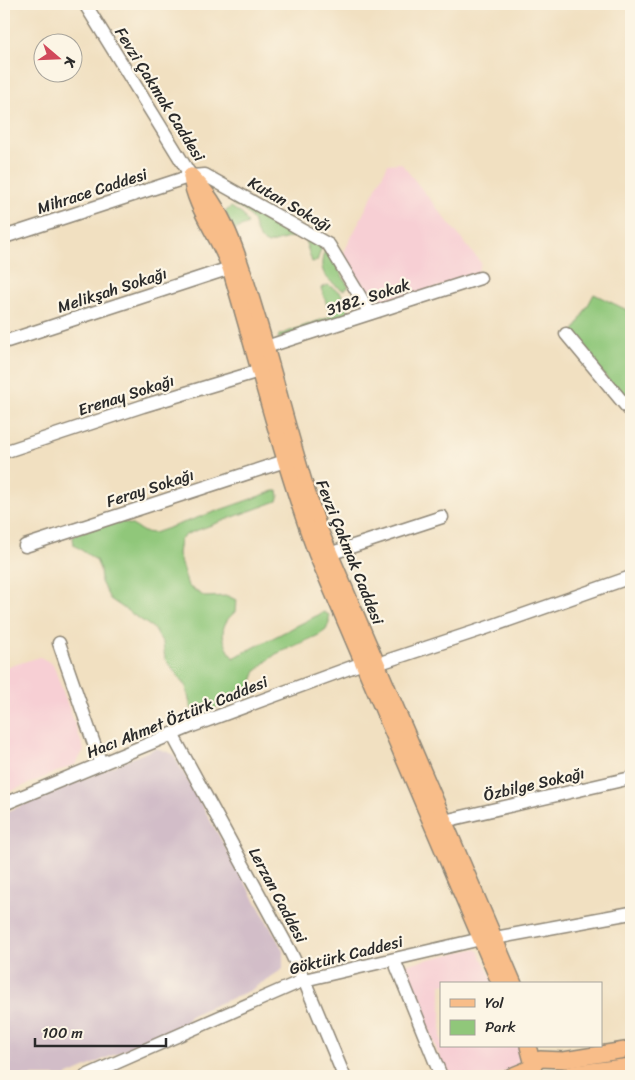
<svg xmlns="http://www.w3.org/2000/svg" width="635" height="1080" font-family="Sriracha,sans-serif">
  <rect width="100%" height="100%" fill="#fcf5e5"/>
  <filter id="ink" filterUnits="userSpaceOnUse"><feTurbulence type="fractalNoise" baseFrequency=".02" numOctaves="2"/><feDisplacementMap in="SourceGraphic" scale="10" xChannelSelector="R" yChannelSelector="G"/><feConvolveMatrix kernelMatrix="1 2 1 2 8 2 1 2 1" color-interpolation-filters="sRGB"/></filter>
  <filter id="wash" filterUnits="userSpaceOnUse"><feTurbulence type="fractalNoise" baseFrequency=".0096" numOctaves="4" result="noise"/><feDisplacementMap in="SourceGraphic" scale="20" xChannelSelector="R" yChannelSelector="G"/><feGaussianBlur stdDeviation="1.12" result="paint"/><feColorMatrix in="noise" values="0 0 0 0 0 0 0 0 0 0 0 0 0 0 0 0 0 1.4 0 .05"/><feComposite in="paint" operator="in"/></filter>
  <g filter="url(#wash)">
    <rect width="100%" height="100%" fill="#f1e0c1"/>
    <g fill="#f7cfd4">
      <path d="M401 163 481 263 477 274 374 309 342 256 388 164Z"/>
      <path d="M40 657 53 664 84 750 76 764 4 794V668Z"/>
      <path d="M473 949 478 950 495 984H441V1046H520L521 1050 520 1059 515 1067 493 1076H447L403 965Z"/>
    </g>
    <path fill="#d2bdc8" d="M156 748 173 754 283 950V969L249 991 191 1015 185 1023 66 1076H4V813Z"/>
    <g fill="#90c77a" stroke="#5e7952">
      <path d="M237 196 323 244 317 261 312 262 304 237 298 235 268 244C251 235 259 225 248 214 244 210 238 208 233 205Z"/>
      <path d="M231 207 243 215 248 224 234 230 225 212Z"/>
      <path d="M326 248 349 287 343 290C325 279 316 270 326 248Z"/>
      <path d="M328 285 341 293 349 314 278 339 279 335 329 317 330 314 321 288Z"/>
      <path d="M594 294 631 312V408L572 335Z"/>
      <path d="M274 491H278L279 496 277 501 187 534 180 540 178 554 188 586 205 597 228 596 236 600 235 612C217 627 222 640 233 658L324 612 329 615V623L326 630 319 635 276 654 267 661 256 671 248 691 205 713 196 712 191 708 186 687 165 659 163 643 153 628 110 599 101 582 100 569 96 560 74 545 73 537 78 533 120 521 132 525 144 532 154 533Z"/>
    </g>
  </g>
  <g filter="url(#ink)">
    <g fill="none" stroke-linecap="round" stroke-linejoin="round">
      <g stroke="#8e8676" stroke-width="15">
        <g id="minor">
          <path d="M85 4 191 176"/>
          <path d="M4 237 191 176 205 175 329 245 370 313"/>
          <path d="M566 334 631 412"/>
          <path d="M4 342 230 268"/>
          <path d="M266 347 480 278"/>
          <path d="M4 452 143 406 259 371"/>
          <path d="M25 546 285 461"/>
          <path d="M329 554 442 517"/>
          <path d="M59 643 101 764"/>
          <path d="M377 664 486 628 631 577"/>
          <path d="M172 734 290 951 304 980 344 1076"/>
          <path d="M4 804 192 726 363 663"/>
          <path d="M444 821 631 778"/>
          <path d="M495 938 631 913"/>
          <path d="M394 960 441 1076"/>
          <path d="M86 1076 304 980 481 939"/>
        </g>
      </g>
      <g stroke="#8e8676" stroke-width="18">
        <g id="major">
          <path d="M191 176C228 210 243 272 258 320 279 389 295 460 319 528L514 984"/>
          <path d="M191 176C193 205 220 239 230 268 258 363 282 460 316 553L500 984"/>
          <path d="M528 1046 533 1065 530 1071"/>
          <path d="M511 1076 528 1069 540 1059 564 1060 631 1049"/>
          <path d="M565 1076 575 1073 631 1066"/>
        </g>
      </g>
      <use href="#minor" stroke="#fff" stroke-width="12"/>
      <use href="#major" stroke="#f8bd89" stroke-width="15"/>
    </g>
  </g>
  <g text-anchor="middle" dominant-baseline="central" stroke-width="4.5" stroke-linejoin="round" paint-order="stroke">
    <g font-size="16" fill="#2b2b2b" stroke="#fcf5e5">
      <text transform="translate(160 94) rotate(58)">Fevzi Çakmak Caddesi</text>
      <text transform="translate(92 191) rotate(-18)">Mihrace Caddesi</text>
      <text transform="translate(290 204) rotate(30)">Kutan Sokağı</text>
      <text transform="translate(112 290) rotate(-18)">Melikşah Sokağı</text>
      <text transform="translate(368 297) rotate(-18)">3182. Sokak</text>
      <text transform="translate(126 395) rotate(-18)">Erenay Sokağı</text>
      <text transform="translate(150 488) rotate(-18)">Feray Sokağı</text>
      <text transform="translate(350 552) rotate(68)">Fevzi Çakmak Caddesi</text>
      <text transform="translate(177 717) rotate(-22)">Hacı Ahmet Öztürk Caddesi</text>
      <text transform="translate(534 784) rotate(-13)">Özbilge Sokağı</text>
      <text transform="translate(278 895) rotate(62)">Lerzan Caddesi</text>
      <text transform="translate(346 955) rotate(-14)">Göktürk Caddesi</text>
    </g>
  </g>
  <rect width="635" height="1080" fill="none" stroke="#fcf5e5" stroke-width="20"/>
  <rect x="440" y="982" width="162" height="65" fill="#fcf5e5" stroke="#a8a49b"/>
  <rect x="450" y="999" width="25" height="8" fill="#f8bd89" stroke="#a8a49b"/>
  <text x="485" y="1008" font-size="15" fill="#2b2b2b">Yol</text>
  <rect x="450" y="1020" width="25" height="15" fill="#90c77a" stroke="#a8a49b"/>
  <text x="485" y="1032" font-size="15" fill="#2b2b2b">Park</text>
  <g transform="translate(58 58) rotate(109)"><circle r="24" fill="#fcf5e5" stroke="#a8a49b"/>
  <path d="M0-4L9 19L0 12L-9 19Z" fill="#d1495b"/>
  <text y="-8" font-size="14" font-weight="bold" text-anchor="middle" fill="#2b2b2b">K</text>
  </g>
  <path d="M35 1038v8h131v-8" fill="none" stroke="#2b2b2b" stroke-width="2.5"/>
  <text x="42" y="1038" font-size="15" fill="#2b2b2b" stroke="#fcf5e5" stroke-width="4" paint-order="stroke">100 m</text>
</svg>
